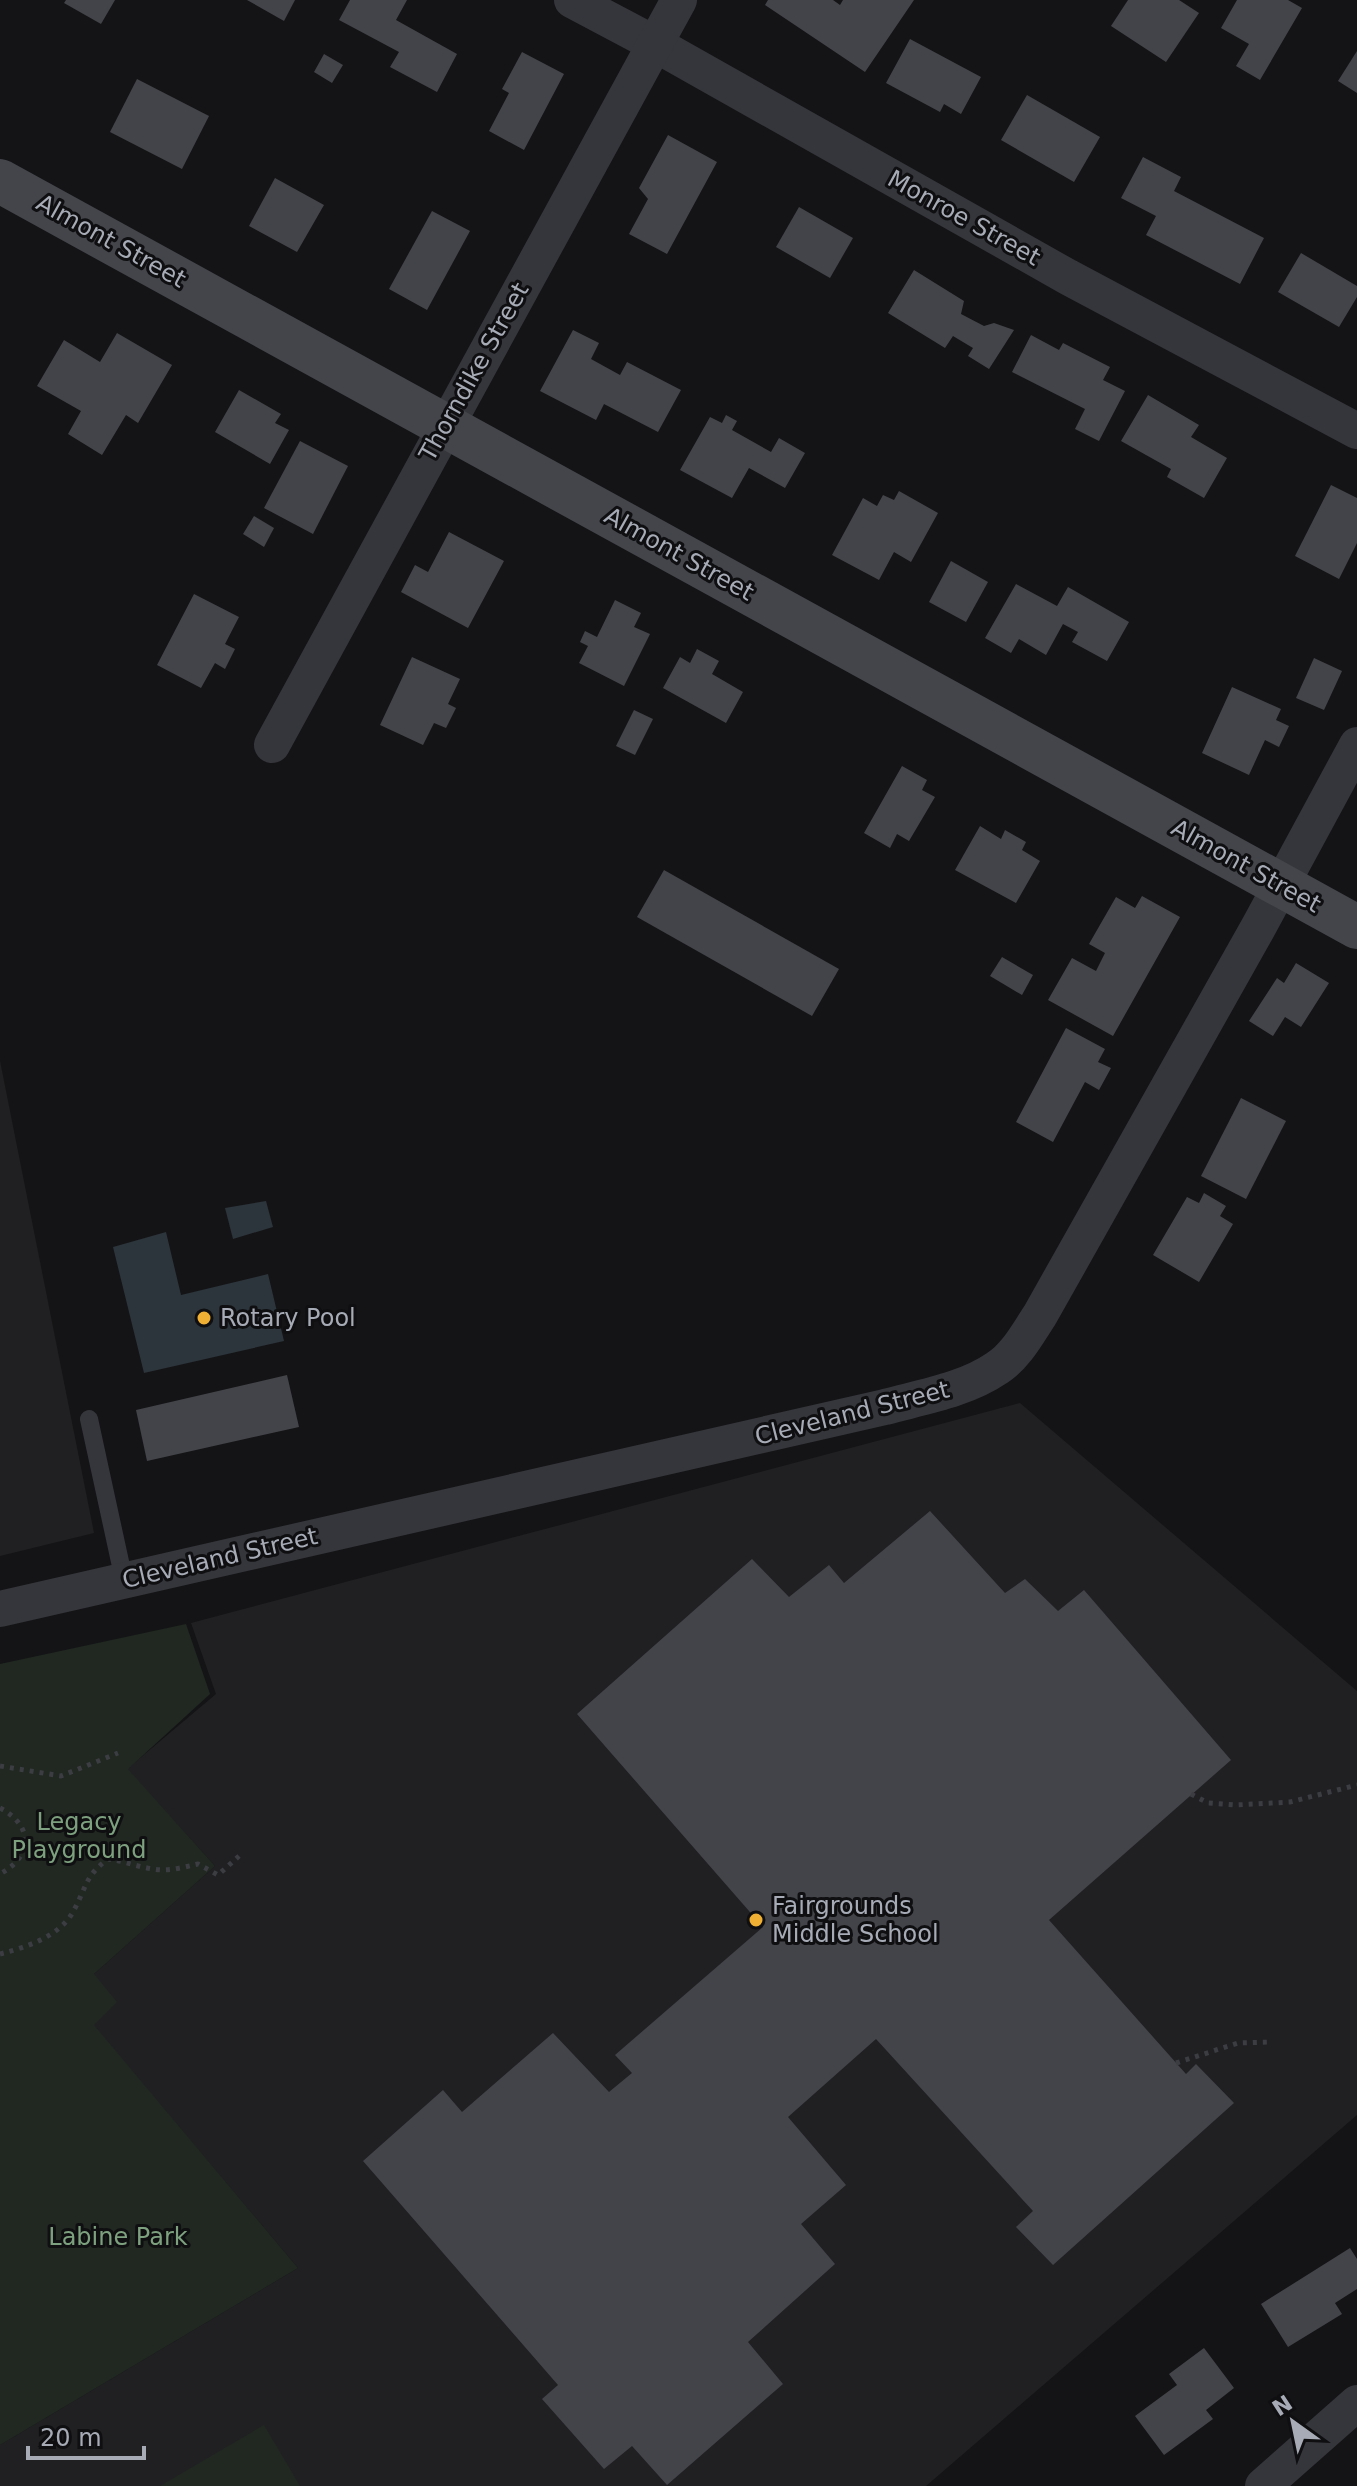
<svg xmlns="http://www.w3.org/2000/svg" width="1357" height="2486" font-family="'DejaVu Sans',sans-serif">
  <rect width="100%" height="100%" fill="#141416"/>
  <g fill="#202023">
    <path d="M0 1061 94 1533 0 1556Z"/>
    <path d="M1020 1403 1357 1691V2115L926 2486H0V2445L298 2268 93 2025 94 1974 215 1866 127 1769 216 1694 191 1623Z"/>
  </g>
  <g fill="#202821">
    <path d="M186 1624 210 1694 128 1769 215 1866 94 1974 117 2002 94 2025 298 2268 0 2445V1664Z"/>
    <path d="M264 2425 300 2486H160Z"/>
  </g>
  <g fill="#2c353b">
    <path d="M266 1201 273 1227 233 1239 225 1208Z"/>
    <path d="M166 1232 181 1295 268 1274 284 1341 144 1373 113 1247Z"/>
  </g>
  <g fill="#434449">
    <path d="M66 0H115L101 24 64 3Z"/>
    <path d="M247 0H295L284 21Z"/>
    <path d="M350 0H407L396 20 457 54 437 92 390 67 399 52 339 20Z"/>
    <path d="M768 0H833L840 5 843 0H914L865 72 765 5Z"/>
    <path d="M1128 0H1179L1199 13 1166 62 1111 26Z"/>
    <path d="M1237 0H1288L1302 8 1260 80 1236 66 1249 44 1221 28Z"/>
    <path d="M910 39 981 77 961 114 944 104 940 112 886 83Z"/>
    <path d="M1357 51V93L1338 81Z"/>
    <path d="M522 52 564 74 524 150 489 131 509 93 502 89Z"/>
    <path d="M324 54 343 65 332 83 314 72Z"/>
    <path d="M137 79 209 116 182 169 110 132Z"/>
    <path d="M1027 95 1100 137 1074 182 1001 140Z"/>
    <path d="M668 135 717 162 667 254 629 234 648 199 639 188Z"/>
    <path d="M1143 157 1181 177 1174 191 1264 238 1240 284 1146 235 1156 216 1121 198Z"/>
    <path d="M275 178 324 205 297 252 249 226Z"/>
    <path d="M799 207 853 238 830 278 776 247Z"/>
    <path d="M432 211 470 231 427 310 389 289Z"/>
    <path d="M1301 253 1357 286V297L1339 327 1278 292Z"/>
    <path d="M914 270 964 301 961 314 984 326 994 323 1014 330 989 369 968 356 973 348 953 336 945 348 888 313Z"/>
    <path d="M573 330 599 343 591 359 620 375 627 362 681 390 658 432 604 404 596 420 540 391Z"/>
    <path d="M117 333 172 365 138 423 126 415 102 455 68 434 81 411 37 386 64 340 100 362Z"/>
    <path d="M1031 335 1059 350 1063 343 1110 367 1103 380 1125 391 1099 441 1075 429 1085 409 1012 372Z"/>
    <path d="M239 390 281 414 275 423 289 430 270 464 215 432Z"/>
    <path d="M1148 395 1199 425 1191 437 1227 458 1204 498 1167 477 1171 469 1121 441Z"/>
    <path d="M726 415 737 421 732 430 771 452 779 438 805 453 785 488 749 468 732 498 680 470 710 417 722 423Z"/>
    <path d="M300 441 348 466 313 534 264 508Z"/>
    <path d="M1331 485 1357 498V543L1339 579 1295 556Z"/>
    <path d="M899 491 938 513 911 562 894 552 879 580 832 555 863 498 877 506 883 495 894 500Z"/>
    <path d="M254 516 274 528 264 547 243 534Z"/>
    <path d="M449 532 504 561 468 628 401 592 415 565 428 572Z"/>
    <path d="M951 561 988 582 966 622 929 602Z"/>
    <path d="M1016 584 1057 606 1068 587 1129 622 1107 661 1072 642 1078 632 1063 624 1046 655 1019 639 1011 653 985 638Z"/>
    <path d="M194 594 239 617 225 644 235 649 225 669 215 663 201 688 157 665Z"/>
    <path d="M615 600 641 613 634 627 650 634 624 686 579 663 588 646 580 642 585 631 597 637Z"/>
    <path d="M697 649 719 661 712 674 743 692 726 723 663 688 680 657 690 663Z"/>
    <path d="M412 657 460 679 448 704 456 708 446 728 434 723 423 745 380 725Z"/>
    <path d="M1314 658 1342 671 1324 710 1296 698Z"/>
    <path d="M1232 687 1281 709 1276 720 1289 726 1279 747 1265 740 1249 775 1202 753Z"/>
    <path d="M634 710 653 719 635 755 616 746Z"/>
    <path d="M902 766 927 780 922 790 935 797 909 841 897 834 890 848 864 833Z"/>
    <path d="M980 826 1001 839 1005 830 1026 842 1022 850 1040 861 1016 903 955 870Z"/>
    <path d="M664 870 839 969 812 1016 637 917Z"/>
    <path d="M1142 896 1180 917 1113 1036 1048 1000 1072 958 1096 971 1105 953 1089 944 1116 897 1135 908Z"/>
    <path d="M1002 957 1033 975 1022 995 990 976Z"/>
    <path d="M1296 963 1329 983 1301 1027 1285 1017 1273 1036 1249 1021 1277 978 1284 983Z"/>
    <path d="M1066 1028 1105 1049 1098 1062 1111 1068 1099 1090 1085 1082 1053 1142 1016 1122Z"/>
    <path d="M1241 1098 1286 1121 1246 1199 1201 1176Z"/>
    <path d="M1204 1193 1226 1206 1220 1216 1233 1224 1199 1282 1153 1255 1187 1197 1199 1203Z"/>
    <path d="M287 1375 299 1427 147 1461 136 1410Z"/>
    <path d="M930 1511 1005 1593 1025 1579 1058 1611 1084 1590 1231 1760 1049 1920 1186 2074 1196 2064 1234 2103 1053 2265 1016 2227 1033 2211 876 2039 788 2117 846 2185 801 2224 835 2264 748 2342 783 2384 667 2485 632 2446 604 2469 542 2399 558 2385 363 2161 443 2090 462 2112 553 2033 609 2092 632 2073 615 2055 763 1927 577 1714 752 1559 789 1597 829 1565 844 1583Z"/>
    <path d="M1350 2248 1357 2259V2289L1335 2303 1342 2314 1288 2347 1261 2304Z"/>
    <path d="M1204 2348 1234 2388 1206 2410 1213 2419 1164 2455 1135 2416 1177 2385 1169 2374Z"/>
  </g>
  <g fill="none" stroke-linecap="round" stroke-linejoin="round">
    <g stroke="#3b3d42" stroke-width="5" stroke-dasharray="4 6" stroke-linecap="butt">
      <path d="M0 1766 61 1776 118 1753"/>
      <path d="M1191 1794 1208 1803 1236 1805 1290 1802 1357 1785"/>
      <path d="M0 1808C34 1826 33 1856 0 1874"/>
      <path d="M0 1954C27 1947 61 1936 74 1910 87 1886 85 1876 108 1859 124 1861 138 1867 153 1869 168 1872 184 1867 198 1864L218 1875 239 1856"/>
      <path d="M1176 2063 1238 2043 1271 2042"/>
    </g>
    <path stroke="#35363b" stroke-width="18" d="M89 1419 124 1580"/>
    <g stroke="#35363b" stroke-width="36">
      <path d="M572 0 655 44 1068 277 1357 431"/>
      <path d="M272 745 679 0"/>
      <path d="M0 1609 885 1407C922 1397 965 1390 997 1368 1016 1356 1028 1333 1040 1315L1259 926 1357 745"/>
      <path d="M1263 2486 1357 2403"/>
    </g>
    <path stroke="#43454b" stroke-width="44" d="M0 181 1357 927"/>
  </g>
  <g fill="#efb033" stroke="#0f0f11" stroke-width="3">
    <circle cx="204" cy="1318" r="8"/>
    <circle cx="756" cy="1920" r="8"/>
  </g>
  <g text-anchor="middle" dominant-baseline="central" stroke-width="6" stroke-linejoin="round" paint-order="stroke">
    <g font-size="24" fill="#a6abb6" stroke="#0f0f11">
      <text transform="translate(964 218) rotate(29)">Monroe Street</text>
      <text transform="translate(111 241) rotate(29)">Almont Street</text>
      <text transform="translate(474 372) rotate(-61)">Thorndike Street</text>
      <text transform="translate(679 554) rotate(29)">Almont Street</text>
      <text transform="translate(1246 866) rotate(29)">Almont Street</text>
      <text transform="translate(852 1413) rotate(-14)">Cleveland Street</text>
      <text transform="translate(220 1558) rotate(-13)">Cleveland Street</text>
    </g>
    <g font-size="24" fill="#a6abb6" stroke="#0f0f11" text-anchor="start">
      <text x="220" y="1318">Rotary Pool</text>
      <text x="772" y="1906">Fairgrounds<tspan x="772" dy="28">Middle School</tspan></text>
    </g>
    <g font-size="24" fill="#7da17f" stroke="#0f0f11">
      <text x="79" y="1822">Legacy<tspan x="79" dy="28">Playground</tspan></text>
      <text x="118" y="2237">Labine Park</text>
    </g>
  </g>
  <g transform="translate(1293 2422) rotate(327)" stroke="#0f0f11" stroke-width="6" paint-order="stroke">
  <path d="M0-6L14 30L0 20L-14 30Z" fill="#a6abb6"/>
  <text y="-12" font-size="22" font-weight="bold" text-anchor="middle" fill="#a6abb6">N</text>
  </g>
  <path d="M28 2446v12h116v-12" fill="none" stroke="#a6abb6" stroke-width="4"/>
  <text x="40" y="2446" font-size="24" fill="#a6abb6" stroke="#0f0f11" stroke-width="6" paint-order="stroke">20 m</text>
</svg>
